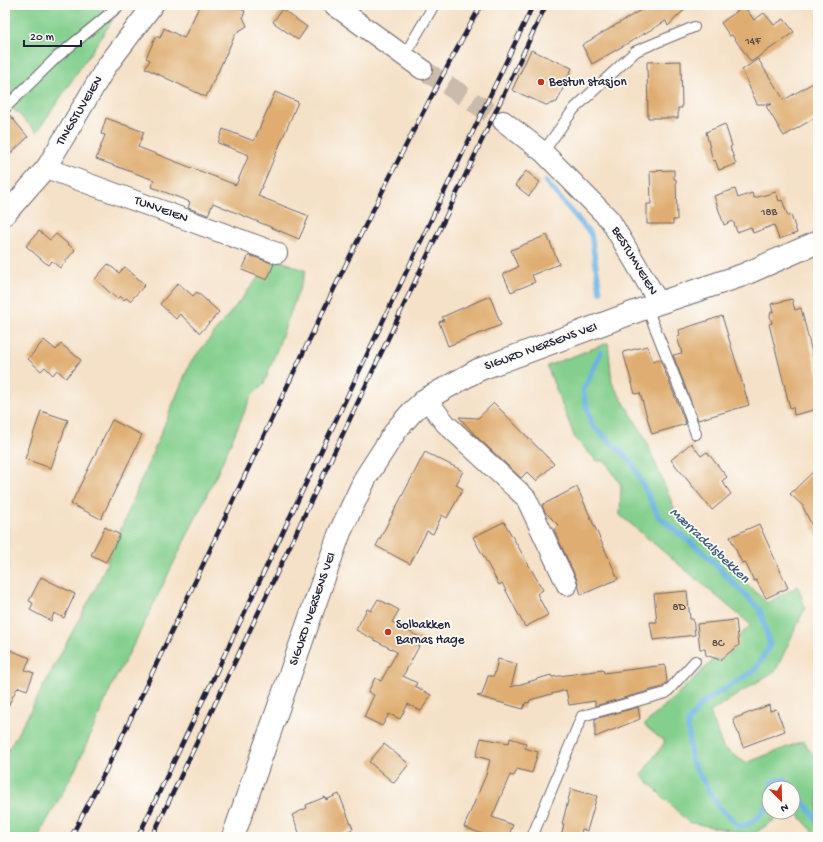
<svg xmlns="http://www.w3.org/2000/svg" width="823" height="842" font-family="'Gochi Hand',sans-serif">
  <rect width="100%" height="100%" fill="#fdfcf7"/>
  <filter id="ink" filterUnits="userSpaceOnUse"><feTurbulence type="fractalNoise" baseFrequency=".025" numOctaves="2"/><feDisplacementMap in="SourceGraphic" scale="8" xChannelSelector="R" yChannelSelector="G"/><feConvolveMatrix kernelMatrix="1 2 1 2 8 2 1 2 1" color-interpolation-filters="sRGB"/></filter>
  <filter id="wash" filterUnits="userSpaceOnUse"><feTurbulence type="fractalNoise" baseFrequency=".012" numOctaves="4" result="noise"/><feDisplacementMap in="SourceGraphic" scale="16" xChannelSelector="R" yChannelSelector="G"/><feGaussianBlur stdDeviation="0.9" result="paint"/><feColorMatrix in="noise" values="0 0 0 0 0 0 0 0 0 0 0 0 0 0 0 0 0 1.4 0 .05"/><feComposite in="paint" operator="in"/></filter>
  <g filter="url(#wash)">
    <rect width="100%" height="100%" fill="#f5e1c8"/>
    <g fill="#83cf8d" stroke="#527864">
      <path d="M5 5H123L37 132 5 101Z"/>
      <path d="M274 258 306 271 264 384 251 397 217 474 137 638 112 685 76 768 38 837H5V755L27 717 99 582 190 363Z"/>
      <path d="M608 343 612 383 644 436 677 515 767 603 798 586 805 608 776 670 710 712 723 748 746 763 803 741 818 762V837L793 809V788H769V812H786L752 835 688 822 641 775 665 742 644 725 751 625 620 515 621 485 605 461H597L575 438 547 366Z"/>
    </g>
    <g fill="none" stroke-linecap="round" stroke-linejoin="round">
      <g stroke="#6bb3e3" stroke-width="5.5">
        <path d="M546 182 591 234 600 292"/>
        <path d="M601 352 583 392 592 425 631 461 659 517 706 555 760 610 770 645 755 670 702 703 688 722 691 760 718 806 739 826C756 824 761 815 769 802"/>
        <path d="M771 788V784L776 780 785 779 793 788"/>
        <path d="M793 788 818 821"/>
      </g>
    </g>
    <g id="blocks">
      <g fill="#dfad71">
        <path d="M200 5H232L245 11 243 17 247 26 236 33 206 97 145 68 150 60 146 58 156 36 160 38 164 28 184 38Z"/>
        <path d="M638 5H692L683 11 668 26 666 21 592 64 582 45 641 10Z"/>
        <path d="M744 6 754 20 764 13 774 25 784 19 794 32 751 62 732 35 730 36 721 23Z"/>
        <path d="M282 9 307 27 298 40 273 22Z"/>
        <path d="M531 50 572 68 557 102 546 105 512 90Z"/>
        <path d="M758 59 784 100 818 80V116L784 136 766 106 772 104H757L742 70Z"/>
        <path d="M681 61 682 108H678V118H648L647 62Z"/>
        <path d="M275 92 298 102 258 196 309 216 299 239 213 203 208 215 188 208 190 202 152 187 154 180 96 159 105 135 101 134 106 118 144 132 138 147 236 185 249 155 218 143 223 129 254 141Z"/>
        <path d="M8 113 28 137 5 159V114Z"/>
        <path d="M725 124 732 146 730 147 736 164 719 170 715 160 713 161 706 132Z"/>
        <path d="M674 170V179H676L677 220H673V224H647V204H651L650 171Z"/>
        <path d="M526 171 540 182 529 196 515 185Z"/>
        <path d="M735 189 738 198 752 193 754 198 776 192 779 201 782 200 788 216 791 215 797 233 779 239 774 225 753 233 751 227 737 232 733 221 724 225 714 196Z"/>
        <path d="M39 231 50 240 56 234 75 250 60 268 52 261 48 265 26 246Z"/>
        <path d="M547 235 559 264 532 275 535 282 511 292 503 274 518 267 511 250Z"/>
        <path d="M249 255 274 264 267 280 242 270Z"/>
        <path d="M108 264 119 273 125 267 145 285 130 301 126 298 124 300 120 296 117 299 95 279Z"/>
        <path d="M178 283 193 296 197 292 219 312 200 333 180 314 176 319 160 304Z"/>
        <path d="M490 296 501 325 448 346 439 322 444 320 442 317Z"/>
        <path d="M792 299 795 310 801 308 818 377V409L794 415 793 407 790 408 769 324 772 323 770 316 771 312H773L771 304Z"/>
        <path d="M722 316 749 405 698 420 673 355 682 353 677 337 680 336 679 330Z"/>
        <path d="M44 340 56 350 61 344 81 360 66 378 57 370 53 375 45 367 41 371 28 359Z"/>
        <path d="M647 346 653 361 660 359 686 424 652 434 640 393 635 394 623 352Z"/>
        <path d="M494 403 554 464 536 481 527 472 521 478 476 436 459 417 478 418Z"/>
        <path d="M41 411 68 420 51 468 25 459Z"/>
        <path d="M112 420 142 435 101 519 71 504Z"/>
        <path d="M691 443 701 456 707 452 727 477 722 481 731 494 712 510 671 460Z"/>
        <path d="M425 452 463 471 456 485 463 489 447 518 442 515 433 534 427 531 410 564 376 546Z"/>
        <path d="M818 467V538L802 505 790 494Z"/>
        <path d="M577 487 618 579 581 595 577 580 554 530 558 525 545 512 542 505Z"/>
        <path d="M504 522 543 590 537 594 548 615 525 627 502 583 499 585 473 537Z"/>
        <path d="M759 524 788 588 766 598 756 580 754 581 745 562 742 563 730 537Z"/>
        <path d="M105 527 120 535 106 562 91 555Z"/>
        <path d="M41 577 75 594 64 618 54 613 51 621 30 610 33 603 29 601Z"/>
        <path d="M687 591 690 619H693L695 635 653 640 650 622H657L654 594Z"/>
        <path d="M378 599 399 610 392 622 423 639 403 676 417 683 415 686 431 695 421 711 408 704 400 719 389 714 382 726 364 717 374 695 368 692 375 678 381 681 397 652 356 630 367 609 371 611Z"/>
        <path d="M736 620 739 645 720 660 706 655 705 649H700L697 624Z"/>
        <path d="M5 648 30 658 25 670 34 673 27 690 19 687 16 690 5 712Z"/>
        <path d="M498 659 517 664 511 687 551 675 552 677 603 670 604 673 665 665 667 682 662 687 595 706V701L569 705 566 690 530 700 529 703 526 702 523 709 477 696 482 695 488 676H494Z"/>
        <path d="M769 705 770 711 776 709 785 731 743 747 733 719Z"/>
        <path d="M638 707 640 719 595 737V719Z"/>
        <path d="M481 738 509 743 510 738 526 743 525 748 538 752 532 773 517 769 514 776 510 775 492 817 513 825 508 837H490L464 827 486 775 490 760 476 756Z"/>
        <path d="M384 744 409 764 394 783 369 762Z"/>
        <path d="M571 789 597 796 587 831 582 829 580 837H561L564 824H562Z"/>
        <path d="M339 794 353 829 333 837H301L292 815 307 808 306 805 325 797 326 800Z"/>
      </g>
    </g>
  </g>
  <g filter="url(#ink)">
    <use href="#blocks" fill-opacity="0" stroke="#6c656c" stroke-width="1"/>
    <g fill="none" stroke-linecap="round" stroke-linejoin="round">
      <path stroke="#cbbbac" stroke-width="20" stroke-dasharray="20 10" stroke-linecap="butt" d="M422 69 503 121"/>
      <g stroke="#6c656c" stroke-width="12">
        <g id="lane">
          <path d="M404 56 434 5"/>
          <path d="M5 108 57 57 120 5"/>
          <path d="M543 152 574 109 636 51 694 27"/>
          <path d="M647 308 686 405 696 434"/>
          <path d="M532 837 582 716 666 693 695 661"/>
        </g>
      </g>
      <g stroke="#6c656c" stroke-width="22">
        <g id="street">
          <path d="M334 5 422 69"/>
          <path d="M503 121 543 152 610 220 659 303"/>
          <path d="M46 168 277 253"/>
          <path d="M5 215 46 168 106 67 153 5"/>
          <path d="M426 399 446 424 526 498 567 585"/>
        </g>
      </g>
      <g stroke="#6c656c" stroke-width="24">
        <path id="secondary" d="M233 837 340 532 366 477 397 429 412 412 426 399 478 370 659 303 743 275 818 242"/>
      </g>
      <use href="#lane" stroke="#fff" stroke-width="10"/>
      <use href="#street" stroke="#fff" stroke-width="20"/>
      <use href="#secondary" stroke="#fff" stroke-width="22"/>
      <g stroke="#22223b" stroke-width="4.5">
        <g id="rail">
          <path d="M71 837 106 770C229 514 343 253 481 5"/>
          <path d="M138 837 533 5"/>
          <path d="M152 837 546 5"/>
        </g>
      </g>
      <use href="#rail" stroke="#fdfcf7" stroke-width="3" stroke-dasharray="9" stroke-linecap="butt"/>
    </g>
  </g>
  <g fill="#c8321e" stroke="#fdfcf7" stroke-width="1.5">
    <circle cx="541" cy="82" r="4"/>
    <circle cx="388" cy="632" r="4"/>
  </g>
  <g text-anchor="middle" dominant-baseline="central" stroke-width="3.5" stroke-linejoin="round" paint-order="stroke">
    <g font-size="11" fill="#514548">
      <text x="753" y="42">14F</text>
      <text x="769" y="213">18B</text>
      <text x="679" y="608">8D</text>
      <text x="718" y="644">8C</text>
    </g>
    <g font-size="13" fill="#22223b" stroke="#fdfcf7" text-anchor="start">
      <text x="549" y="82">Bestun stasjon</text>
      <text x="396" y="625">Solbakken<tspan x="396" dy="15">Barnas Hage</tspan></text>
    </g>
    <g font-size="13" fill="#22223b" stroke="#fdfcf7">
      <text transform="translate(80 111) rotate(-59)">TINGSTUVEIEN</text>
      <text transform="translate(161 210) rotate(20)">TUNVEIEN</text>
      <text transform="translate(634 261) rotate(59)">BESTUMVEIEN</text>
      <text transform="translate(541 347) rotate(-20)">SIGURD IVERSENS VEI</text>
      <text transform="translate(313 609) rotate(-71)">SIGURD IVERSENS VEI</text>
    </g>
    <g font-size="14" font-style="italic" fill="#3f5c7e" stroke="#fdfcf7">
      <text transform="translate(709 546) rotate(43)">Mærradalsbekken</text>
    </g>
  </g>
  <rect width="823" height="842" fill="none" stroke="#fdfcf7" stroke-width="20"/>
  <g transform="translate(781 800) rotate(157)"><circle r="19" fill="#fdfcf7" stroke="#a5a5ac"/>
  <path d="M0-3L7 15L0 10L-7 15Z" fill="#c8321e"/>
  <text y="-6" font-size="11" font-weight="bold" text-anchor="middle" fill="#22223b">N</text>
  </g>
  <path d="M24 40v6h57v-6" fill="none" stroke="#22223b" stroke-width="2"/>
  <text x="30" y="40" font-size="12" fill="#22223b" stroke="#fdfcf7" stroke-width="3" paint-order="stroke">20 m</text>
</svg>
